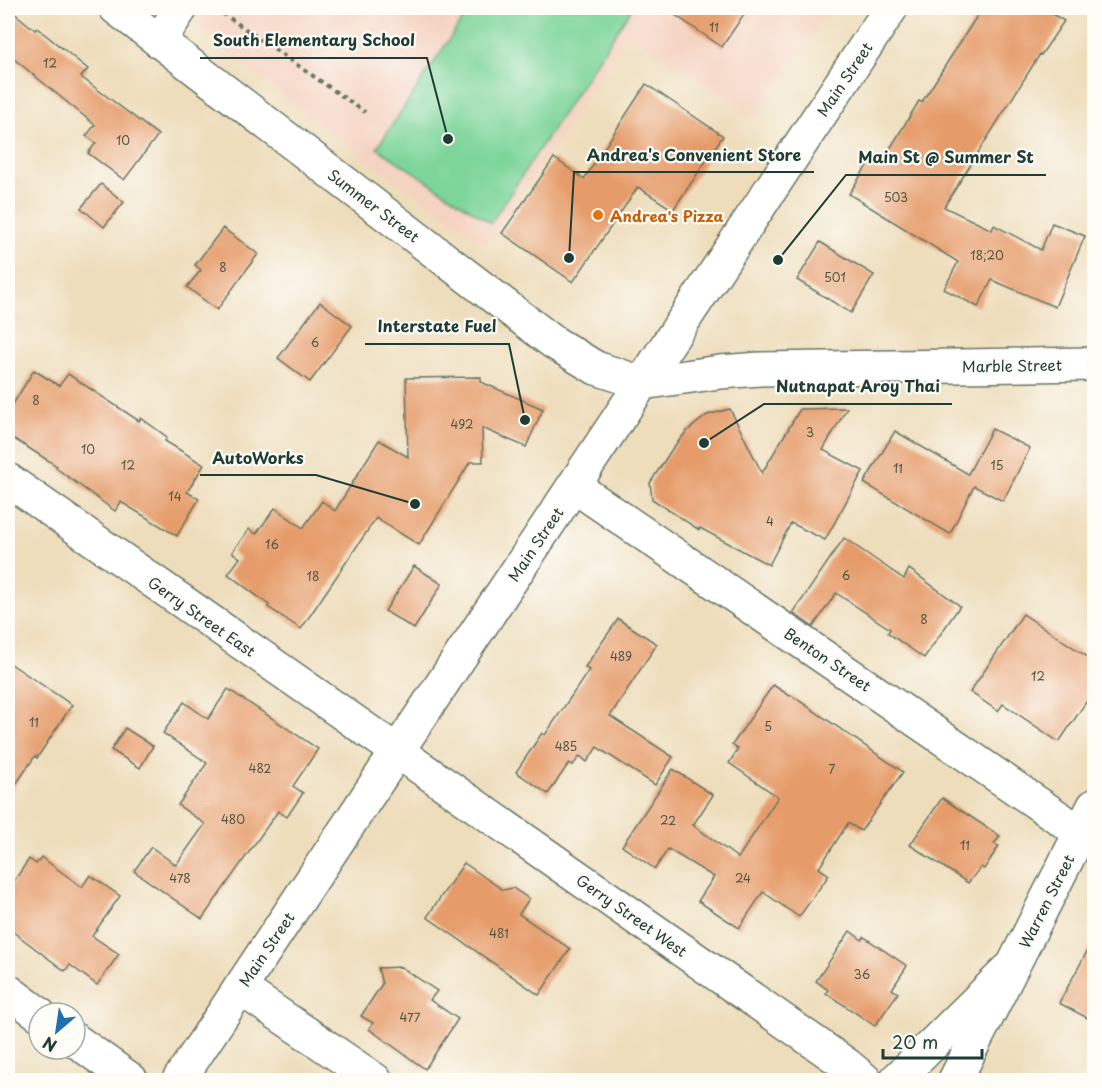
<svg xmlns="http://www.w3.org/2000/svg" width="1102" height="1088" font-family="'Playpen Sans',sans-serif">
  <rect width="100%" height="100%" fill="#fdfcf7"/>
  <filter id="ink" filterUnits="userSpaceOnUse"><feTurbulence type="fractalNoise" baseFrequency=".0167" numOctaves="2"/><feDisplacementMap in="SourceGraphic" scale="12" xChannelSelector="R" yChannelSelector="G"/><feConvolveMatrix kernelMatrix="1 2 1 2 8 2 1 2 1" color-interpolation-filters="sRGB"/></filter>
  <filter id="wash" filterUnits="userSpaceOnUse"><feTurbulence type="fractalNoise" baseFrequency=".008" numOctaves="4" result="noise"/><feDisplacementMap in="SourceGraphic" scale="24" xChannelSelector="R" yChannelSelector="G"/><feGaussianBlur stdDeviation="1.35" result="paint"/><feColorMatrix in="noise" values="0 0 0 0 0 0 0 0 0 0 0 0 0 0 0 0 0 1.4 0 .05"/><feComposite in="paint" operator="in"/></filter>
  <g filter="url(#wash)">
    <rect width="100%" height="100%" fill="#edb"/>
    <path fill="#f5d3c1" d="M210 8H830L757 118 629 34 487 245 364 159 197 29Z"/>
    <path fill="#7dd59a" stroke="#4e8967" stroke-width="1.5" d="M470 8H632L491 223 377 148Z"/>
    <g id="blocks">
      <g fill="#e69c6a">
        <path d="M8 8 35 30 37 28 88 69 81 77 158 135 124 180 88 153 96 143 86 136 95 125 8 54Z"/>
        <path d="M665 8H748L722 47Z"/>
        <path d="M982 8H1043L1064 21 1041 55 1040 54 944 207 992 230 994 225 1041 250 1052 223 1085 236 1055 307 992 280 978 307 944 289 958 262 849 194 873 156 882 162 919 101 922 102Z"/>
        <path d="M646 84 723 136 673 210 638 187 573 282 502 233 554 158 584 179Z"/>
        <path d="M101 184 124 202 104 227 81 208Z"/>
        <path d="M223 228 258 254 217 310 187 287 201 270 195 265Z"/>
        <path d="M820 242 874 275 851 313 797 280Z"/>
        <path d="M320 302 352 326 310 382 278 358Z"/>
        <path d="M34 370 59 386 68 374 139 421 141 418 167 437 165 441 204 465 187 492 199 499 177 536 121 502 115 511 56 468 57 466 8 435V412Z"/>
        <path d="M481 377V382L543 409 526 447 482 428 483 462H470L419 545 376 518 301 629 268 607 269 605 228 574 240 558 232 552 249 529 256 534 275 508 303 528 322 501 335 511 379 440 408 457 406 378Z"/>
        <path d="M847 408 823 450 863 471 825 540 791 523 769 565 700 528 699 530 652 499 650 483 672 449 687 431 707 415 730 409 762 473 800 409Z"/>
        <path d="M992 429 1030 448 1003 501 974 486 950 534 864 483 895 431 968 474Z"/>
        <path d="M844 538 904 579 909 569 960 606 924 658 888 633 890 629 836 593 813 627 793 613Z"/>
        <path d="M414 566 442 584 414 629 385 611Z"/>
        <path d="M1023 614 1095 662V689L1059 742 1003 704 998 711 970 692Z"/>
        <path d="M618 619 657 644 610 716 673 757 655 785 597 747 587 762 580 756 573 765 569 763 548 794 516 772 542 733 545 735 589 670 585 667Z"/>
        <path d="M8 662 72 705 37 758 35 756 8 796Z"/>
        <path d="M773 685 790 696 791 695 903 772 861 831 848 823 819 868 829 875 799 917 763 892 739 928 698 901 714 877 668 849 655 869 622 846 673 769 713 795 693 825 738 858 778 797 729 763 738 749 732 745Z"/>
        <path d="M228 689 318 749 293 786 303 793 287 817 278 811 202 919 134 871 151 847 176 865 205 824 178 805 207 763 163 733 184 702 208 719Z"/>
        <path d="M125 728 153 746 140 768 111 750Z"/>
        <path d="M942 798 1000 836 994 844 999 846 984 869 981 867 968 883 910 845Z"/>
        <path d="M41 857 82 887 90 875 120 896 92 936 119 954 97 985 70 965 65 971 8 928V890L29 859 36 864Z"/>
        <path d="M464 863 503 890 513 888 529 899 519 914 570 949 539 995 427 917Z"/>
        <path d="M850 931 862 940 864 937 907 966 892 989 898 993 875 1026 826 993 828 990 816 981Z"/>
        <path d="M1095 937V1022L1059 1003Z"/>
        <path d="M401 967 437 991 430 1000 458 1019 425 1069 369 1029 373 1023 361 1016 382 984 378 968Z"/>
      </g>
    </g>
  </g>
  <g filter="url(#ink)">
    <use href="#blocks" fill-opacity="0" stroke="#677563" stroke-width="1.5"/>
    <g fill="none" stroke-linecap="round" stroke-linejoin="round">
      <g stroke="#677563" stroke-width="36">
        <g id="minor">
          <path d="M159 41 181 8"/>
          <path d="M8 480C287 676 568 869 847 1065L865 1080"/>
          <path d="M574 486 1081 833"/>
          <path d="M240 988 375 1080"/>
          <path d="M8 991 39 1014"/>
          <path d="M75 1040 131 1080"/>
          <path d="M896 1080 1008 970"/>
        </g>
      </g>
      <g stroke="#677563" stroke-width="36">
        <path id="tertiary" d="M955 1080 1094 806"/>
      </g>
      <g stroke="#677563" stroke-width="36">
        <path id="secondary" d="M116 8 553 342 596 368 642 383 720 372 760 369 1094 364"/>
      </g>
      <g stroke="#677563" stroke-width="36">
        <path id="primary" d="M179 1080 891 8"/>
      </g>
      <path stroke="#677563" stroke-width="4" stroke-dasharray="4.5 4.5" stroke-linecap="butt" d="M215 8 365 112"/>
      <use href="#minor" stroke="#fff" stroke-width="33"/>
      <use href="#tertiary" stroke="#fff" stroke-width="33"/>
      <use href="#secondary" stroke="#fff" stroke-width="33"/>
      <use href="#primary" stroke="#fff" stroke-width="33"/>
    </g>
  </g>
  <circle fill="#e8710a" stroke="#fdfcf7" stroke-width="2" cx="598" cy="215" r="6"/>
  <g text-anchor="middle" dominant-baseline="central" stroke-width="4.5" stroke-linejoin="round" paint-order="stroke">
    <g font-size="12" fill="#515542">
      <text x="714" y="27">11</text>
      <text x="50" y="63">12</text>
      <text x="123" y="140">10</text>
      <text x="896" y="197">503</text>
      <text x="987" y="255">18;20</text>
      <text x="223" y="267">8</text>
      <text x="835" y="277">501</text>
      <text x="315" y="342">6</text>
      <text x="36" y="400">8</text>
      <text x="462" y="424">492</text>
      <text x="810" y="432">3</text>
      <text x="88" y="449">10</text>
      <text x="128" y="465">12</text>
      <text x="997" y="465">15</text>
      <text x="898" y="468">11</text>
      <text x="175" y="496">14</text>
      <text x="770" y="521">4</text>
      <text x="272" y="544">16</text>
      <text x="846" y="575">6</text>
      <text x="313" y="576">18</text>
      <text x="924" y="619">8</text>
      <text x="621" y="656">489</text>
      <text x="1038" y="676">12</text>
      <text x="34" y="722">11</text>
      <text x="768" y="726">5</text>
      <text x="566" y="746">485</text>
      <text x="260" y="768">482</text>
      <text x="832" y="769">7</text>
      <text x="233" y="819">480</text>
      <text x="668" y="820">22</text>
      <text x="965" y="845">11</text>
      <text x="180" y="878">478</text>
      <text x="743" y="878">24</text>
      <text x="499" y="933">481</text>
      <text x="862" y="974">36</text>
      <text x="410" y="1017">477</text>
    </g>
    <g font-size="15" fill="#1f3d34" stroke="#fdfcf7">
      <text transform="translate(844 79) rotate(-56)">Main Street</text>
      <text transform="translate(374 205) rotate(37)">Summer Street</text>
      <text transform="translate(1012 365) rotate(-1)">Marble Street</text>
      <text transform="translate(535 544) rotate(-56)">Main Street</text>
      <text transform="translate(202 616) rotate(35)">Gerry Street East</text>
      <text transform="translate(828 659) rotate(34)">Benton Street</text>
      <text transform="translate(1046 901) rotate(-63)">Warren Street</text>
      <text transform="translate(632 915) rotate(35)">Gerry Street West</text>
      <text transform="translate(266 949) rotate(-56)">Main Street</text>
    </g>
    <g font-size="15" font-weight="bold" fill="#c56008" stroke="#fdfcf7" text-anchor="start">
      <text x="610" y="215">Andrea's Pizza</text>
    </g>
  </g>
  <path fill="none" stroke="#1f3d34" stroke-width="2" d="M448 139L427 58H200M569 258L574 172H814M778 260L846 175H1046M525 420L509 344H365M704 443L764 404H952M415 504L316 475H200"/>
  <g fill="#1f3d34" stroke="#fdfcf7" stroke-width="2">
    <circle cx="448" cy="139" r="6"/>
    <circle cx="569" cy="258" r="6"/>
    <circle cx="778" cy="260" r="6"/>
    <circle cx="525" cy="420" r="6"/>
    <circle cx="704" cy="443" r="6"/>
    <circle cx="415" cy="504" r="6"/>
  </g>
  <g font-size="16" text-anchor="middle" font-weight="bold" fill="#1f3d34" stroke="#fdfcf7" stroke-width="4.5" stroke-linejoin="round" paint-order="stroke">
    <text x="314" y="46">South Elementary School</text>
    <text x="694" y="161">Andrea's Convenient Store</text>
    <text x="946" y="163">Main St @ Summer St</text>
    <text x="437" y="332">Interstate Fuel</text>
    <text x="858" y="392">Nutnapat Aroy Thai</text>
    <text x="258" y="464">AutoWorks</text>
  </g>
  <rect width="1102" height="1088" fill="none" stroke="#fdfcf7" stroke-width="30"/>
  <g transform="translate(57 1031) rotate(209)"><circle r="28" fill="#fdfcf7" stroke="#a4b0a9" stroke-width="1.5"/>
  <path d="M0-4.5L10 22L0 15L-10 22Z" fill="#1f6fb2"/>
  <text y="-9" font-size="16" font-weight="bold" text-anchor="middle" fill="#1f3d34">N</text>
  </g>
  <path d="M883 1049v9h99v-9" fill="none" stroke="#1f3d34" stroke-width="3"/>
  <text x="892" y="1049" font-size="18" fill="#1f3d34" stroke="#fdfcf7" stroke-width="4.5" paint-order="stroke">20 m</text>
</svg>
